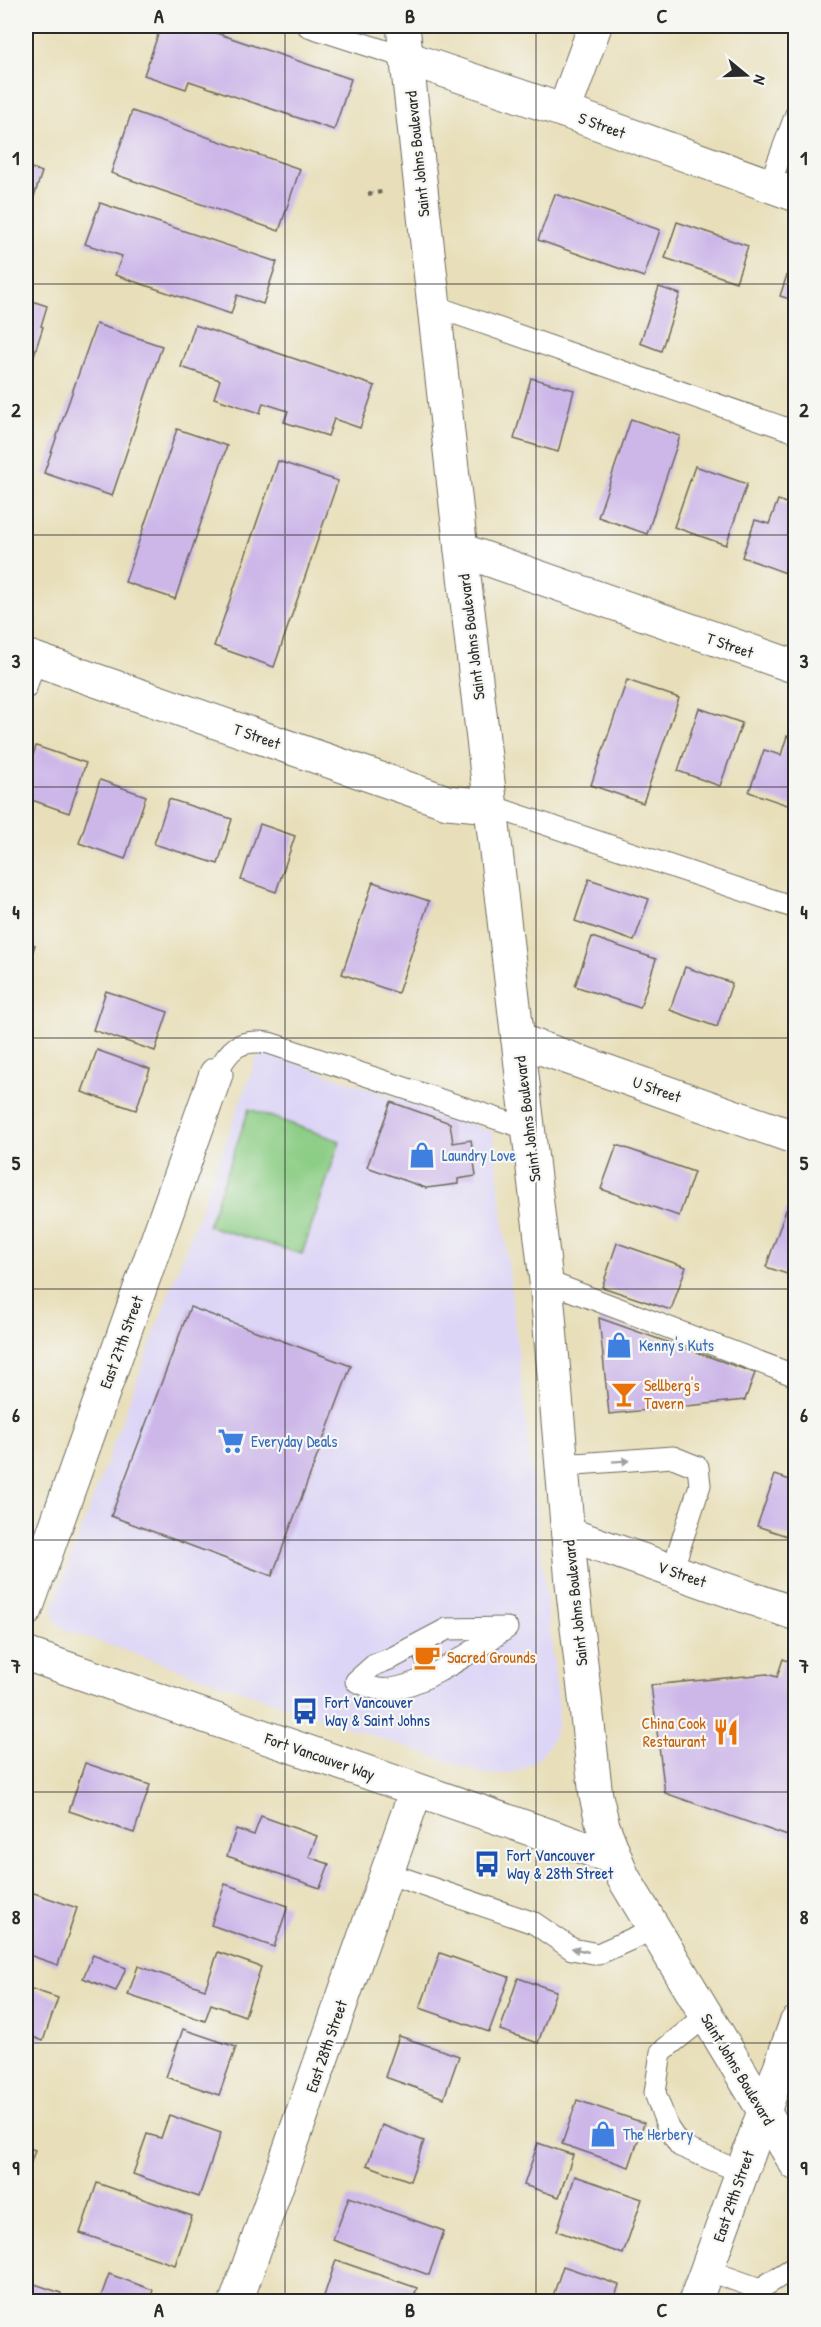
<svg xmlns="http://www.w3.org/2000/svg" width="821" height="2327" font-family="'Patrick Hand',sans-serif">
  <rect width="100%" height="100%" fill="#f6f6f2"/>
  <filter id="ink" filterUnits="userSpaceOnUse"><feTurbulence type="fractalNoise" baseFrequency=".0167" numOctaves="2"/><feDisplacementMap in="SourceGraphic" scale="12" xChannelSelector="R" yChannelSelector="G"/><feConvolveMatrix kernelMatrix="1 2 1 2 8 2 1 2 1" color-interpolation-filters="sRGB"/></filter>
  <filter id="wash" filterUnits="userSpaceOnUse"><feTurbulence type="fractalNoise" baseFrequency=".008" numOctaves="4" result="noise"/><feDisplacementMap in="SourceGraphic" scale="24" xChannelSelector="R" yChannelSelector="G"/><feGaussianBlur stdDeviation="1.35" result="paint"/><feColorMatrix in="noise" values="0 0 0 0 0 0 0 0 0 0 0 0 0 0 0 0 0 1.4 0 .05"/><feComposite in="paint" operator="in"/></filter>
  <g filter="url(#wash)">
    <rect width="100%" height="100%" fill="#e8dfba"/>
    <path fill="#ddd5f6" d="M267 1053 493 1132 559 1709 557 1727 549 1745 537 1760 521 1770 503 1775 484 1774 65 1630 55 1620 52 1609 256 1059Z"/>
    <path fill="#8dce86" stroke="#5c7c58" stroke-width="1.5" d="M249 1109 340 1141 302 1254 208 1226Z"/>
    <g id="blocks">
      <g fill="#cdb7e9">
        <path d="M161 26H196L351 79 334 130 189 81 186 89 144 75Z"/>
        <path d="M132 111 300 169 279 231 111 173Z"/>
        <path d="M26 166 42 172 26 221Z"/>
        <path d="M555 194 660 230 644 277 538 240Z"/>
        <path d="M100 203 277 262 263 304 237 295 231 314 115 275 122 256 85 244Z"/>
        <path d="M677 222 748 246 736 282 665 258Z"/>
        <path d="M795 251H796V301L780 296Z"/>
        <path d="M659 287 680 294 661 351 640 343Z"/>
        <path d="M26 299 47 306 41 326 43 327 26 380Z"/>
        <path d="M96 324 162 346 112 496 44 473Z"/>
        <path d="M195 325 375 386 360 428 334 419 328 436 284 422 288 411 263 403 260 413 214 398 220 380 181 367Z"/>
        <path d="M531 378 574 390 558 452 514 439Z"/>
        <path d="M631 419 680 436 647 534 598 517Z"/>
        <path d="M177 429 227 446 175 599 125 582Z"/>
        <path d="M278 461 338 481 274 667 214 646Z"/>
        <path d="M695 466 747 484 726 545 674 527Z"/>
        <path d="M778 500 796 507V571L794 576 742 557 755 520 769 524Z"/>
        <path d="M627 680 679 698 643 803 591 785Z"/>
        <path d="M699 708 742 723 720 786 678 771Z"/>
        <path d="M787 736 796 739V808L749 792 764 750 781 755Z"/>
        <path d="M36 746 86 763 69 813 26 798V777Z"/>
        <path d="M100 780 146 796 125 859 79 843Z"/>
        <path d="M169 799 232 819 218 864 154 844Z"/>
        <path d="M260 824 295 836 276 892 241 880Z"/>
        <path d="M589 879 649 899 634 941 575 921Z"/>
        <path d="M373 882 429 901 398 993 342 974Z"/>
        <path d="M592 937 656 959 640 1008 575 986Z"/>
        <path d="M26 941 35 945 26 972Z"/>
        <path d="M685 967 732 983 717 1027 670 1010Z"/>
        <path d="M106 991 168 1012 155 1051 93 1030Z"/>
        <path d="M97 1050 150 1069 136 1110 82 1092Z"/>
        <path d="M391 1102 450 1123 453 1143 471 1140 476 1176 458 1179V1184L426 1188 367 1167Z"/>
        <path d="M617 1145 694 1172 679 1216 601 1189Z"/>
        <path d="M786 1210 796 1214V1277L766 1267Z"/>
        <path d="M617 1243 686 1267 671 1310 602 1287Z"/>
        <path d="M190 1307 351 1366 272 1576 111 1516Z"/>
        <path d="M599 1318 755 1373 745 1400 609 1414Z"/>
        <path d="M775 1475 796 1482V1539L757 1526Z"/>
        <path d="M434 1645 441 1658 419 1669 413 1657Z"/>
        <path d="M783 1659 796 1664V1780L794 1785H796V1839L665 1793 651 1685 767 1674 777 1677Z"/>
        <path d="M85 1763 150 1785 134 1833 69 1811Z"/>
        <path d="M261 1816 317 1836 309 1857 329 1864 320 1888 227 1856 236 1829 254 1835Z"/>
        <path d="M225 1884 288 1906 274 1947 211 1925Z"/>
        <path d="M31 1892 77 1908 58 1965 26 1954V1908Z"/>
        <path d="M218 1952 261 1967 245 2016 211 2004 205 2021 128 1995 138 1966 205 1989Z"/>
        <path d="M440 1953 509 1977 489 2032 420 2008Z"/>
        <path d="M93 1955 126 1968 116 1991 83 1978Z"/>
        <path d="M518 1978 556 1991 538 2043 500 2030Z"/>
        <path d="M26 1987 58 1998 43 2041 26 2034Z"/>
        <path d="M183 2029 236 2047 219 2095 166 2077Z"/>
        <path d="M399 2036 459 2056 444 2098 385 2077Z"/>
        <path d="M577 2100 644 2123 629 2167 562 2144Z"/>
        <path d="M169 2115 221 2133 199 2197 133 2174 147 2134 161 2138Z"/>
        <path d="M382 2125 424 2141 410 2181 367 2165Z"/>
        <path d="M538 2143 573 2155 559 2197 524 2185Z"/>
        <path d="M26 2147 35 2150 26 2177Z"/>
        <path d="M575 2176 642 2199 623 2254 557 2231Z"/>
        <path d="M97 2183 192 2216 175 2265 80 2233Z"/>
        <path d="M349 2197 444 2231 429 2275 333 2240Z"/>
        <path d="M336 2260 417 2288 412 2302H322Z"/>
        <path d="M563 2266 619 2285 613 2302H551Z"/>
        <path d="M109 2274 153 2290 149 2302H99Z"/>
        <path d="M26 2281 61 2293 58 2302H26Z"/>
      </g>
    </g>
  </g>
  <g filter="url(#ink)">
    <use href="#blocks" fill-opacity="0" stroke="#6d6a5d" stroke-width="1.5"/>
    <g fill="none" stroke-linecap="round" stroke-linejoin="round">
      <g stroke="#6d6a5d" stroke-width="23">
        <g id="service">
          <path d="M308 26 407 58"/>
          <path d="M769 186 796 114"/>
          <path d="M434 306 796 432"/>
          <path d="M26 688 35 659"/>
          <path d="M491 806 796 908"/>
          <path d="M216 1074C229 1049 239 1038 269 1043L528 1129"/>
          <path d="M546 1281 796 1376"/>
          <path d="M562 1465 673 1457 698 1467 700 1485 672 1571"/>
          <path d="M507 1628C477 1648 415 1694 378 1689 371 1688 363 1684 356 1681L374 1665 392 1658 447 1629Z"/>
          <path d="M387 1873 534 1923 572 1949 598 1954 654 1929"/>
          <path d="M706 2016 661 2052 655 2093 668 2128 680 2146 741 2172"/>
          <path d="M707 2270 760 2289 796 2266"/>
        </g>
      </g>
      <g stroke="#6d6a5d" stroke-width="35">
        <g id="minor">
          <path d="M407 58 564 111 796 195"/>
          <path d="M564 111 595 26"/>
          <path d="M461 550 796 667"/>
          <path d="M26 656 447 802 491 806"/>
          <path d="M518 1040 796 1138"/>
          <path d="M568 1534 796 1614"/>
          <path d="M26 1610 216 1074"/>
          <path d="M236 2302 416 1790"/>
          <path d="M695 2302 796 2023"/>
        </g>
      </g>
      <g stroke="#6d6a5d" stroke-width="35">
        <g id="tertiary">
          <path d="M403 26 461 550 546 1281 572 1583 596 1796 603 1826 623 1877 796 2164"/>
          <path d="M26 1654 614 1858"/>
        </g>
      </g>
      <path stroke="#6d6a5d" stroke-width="4" stroke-dasharray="4.5 4.5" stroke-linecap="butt" d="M368 194 382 192"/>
      <use href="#service" stroke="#fff" stroke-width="21"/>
      <use href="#minor" stroke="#fff" stroke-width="33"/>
      <use href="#tertiary" stroke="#fff" stroke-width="33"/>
    </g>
    <defs><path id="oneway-solid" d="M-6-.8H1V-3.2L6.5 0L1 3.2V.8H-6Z" transform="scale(1.5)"/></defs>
    <g fill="#a0a0a0">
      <use href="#oneway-solid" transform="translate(621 1461) rotate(-4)"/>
      <use href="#oneway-solid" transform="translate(580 1950) rotate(-167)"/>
    </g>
  </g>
  <path fill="none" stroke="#2b2b2b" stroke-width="1.5" stroke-opacity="0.55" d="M285 26V2302M536 26V2302M26 284H796M26 535H796M26 787H796M26 1038H796M26 1289H796M26 1540H796M26 1792H796M26 2043H796"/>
  <defs>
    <g id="shop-bare" transform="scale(2.07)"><path d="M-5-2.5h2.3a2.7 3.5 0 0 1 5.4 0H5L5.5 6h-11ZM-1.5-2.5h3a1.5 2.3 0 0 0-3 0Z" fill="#3f7fe0" stroke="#f6f6f2" stroke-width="2.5" paint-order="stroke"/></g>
    <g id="bar-bare" transform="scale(2.07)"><path d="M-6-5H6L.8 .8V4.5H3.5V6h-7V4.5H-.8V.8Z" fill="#e8710a" stroke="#f6f6f2" stroke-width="2.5" paint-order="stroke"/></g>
    <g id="supermarket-bare" transform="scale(2.07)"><path d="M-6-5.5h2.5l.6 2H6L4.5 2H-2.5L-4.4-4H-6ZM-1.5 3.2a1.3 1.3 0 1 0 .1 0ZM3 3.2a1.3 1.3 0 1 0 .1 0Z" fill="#3f7fe0" stroke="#f6f6f2" stroke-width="2.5" paint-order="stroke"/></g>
    <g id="cafe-bare" transform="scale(2.07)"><path d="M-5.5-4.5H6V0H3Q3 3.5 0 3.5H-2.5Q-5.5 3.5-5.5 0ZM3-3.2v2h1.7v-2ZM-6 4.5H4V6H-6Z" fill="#e8710a" stroke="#f6f6f2" stroke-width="2.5" paint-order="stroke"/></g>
    <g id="bus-bare" transform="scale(2.07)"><path d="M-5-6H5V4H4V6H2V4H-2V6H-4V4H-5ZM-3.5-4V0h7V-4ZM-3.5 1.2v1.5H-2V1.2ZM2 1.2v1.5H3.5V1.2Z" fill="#1a4fb4" stroke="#f6f6f2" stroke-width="2.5" paint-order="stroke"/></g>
    <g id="restaurant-bare" transform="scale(2.07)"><path d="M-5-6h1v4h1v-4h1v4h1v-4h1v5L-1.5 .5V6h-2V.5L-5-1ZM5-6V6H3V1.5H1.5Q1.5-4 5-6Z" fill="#e8710a" stroke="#f6f6f2" stroke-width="2.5" paint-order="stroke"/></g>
  </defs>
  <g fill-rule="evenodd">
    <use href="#shop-bare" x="422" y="1155"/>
    <use href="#shop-bare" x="619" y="1345"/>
    <use href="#bar-bare" x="624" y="1394"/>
    <use href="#supermarket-bare" x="231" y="1441"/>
    <use href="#cafe-bare" x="427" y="1657"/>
    <use href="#bus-bare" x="305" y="1711"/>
    <use href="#restaurant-bare" x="726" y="1732"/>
    <use href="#bus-bare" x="487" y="1864"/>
    <use href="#shop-bare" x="603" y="2134"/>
  </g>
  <g text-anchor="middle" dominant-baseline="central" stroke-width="4.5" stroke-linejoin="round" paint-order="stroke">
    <g font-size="16" fill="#2b2b2b" stroke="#f6f6f2">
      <text transform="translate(602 125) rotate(20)">S Street</text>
      <text transform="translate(417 154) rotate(-96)">Saint Johns Boulevard</text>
      <text transform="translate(471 637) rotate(-97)">Saint Johns Boulevard</text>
      <text transform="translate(730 645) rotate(19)">T Street</text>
      <text transform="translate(257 736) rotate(19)">T Street</text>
      <text transform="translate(657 1089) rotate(19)">U Street</text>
      <text transform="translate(527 1119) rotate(-97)">Saint Johns Boulevard</text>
      <text transform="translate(121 1342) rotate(-70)">East 27th Street</text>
      <text transform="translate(682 1574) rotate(19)">V Street</text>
      <text transform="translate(575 1603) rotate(-96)">Saint Johns Boulevard</text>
      <text transform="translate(320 1756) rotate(19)">Fort Vancouver Way</text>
      <text transform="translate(326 2046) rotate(-71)">East 28th Street</text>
      <text transform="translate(738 2069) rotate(59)">Saint Johns Boulevard</text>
      <text transform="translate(733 2196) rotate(-71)">East 29th Street</text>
    </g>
    <g font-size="16" fill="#366cbe" stroke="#f6f6f2" text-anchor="start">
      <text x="442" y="1155">Laundry Love</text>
      <text x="639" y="1345">Kenny's Kuts</text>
      <text x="251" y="1441">Everyday Deals</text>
      <text x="623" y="2134">The Herbery</text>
    </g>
    <g font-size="16" fill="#c56008" stroke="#f6f6f2" text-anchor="start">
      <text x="644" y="1385">Sellberg's<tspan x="644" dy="18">Tavern</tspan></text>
      <text x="447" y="1657">Sacred Grounds</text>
      <text x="706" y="1723" text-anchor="end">China Cook<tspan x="706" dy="18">Restaurant</tspan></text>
    </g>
    <g font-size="16" fill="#164399" stroke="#f6f6f2" text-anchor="start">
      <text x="325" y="1702">Fort Vancouver<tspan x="325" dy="18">Way &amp; Saint Johns</tspan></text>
      <text x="507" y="1855">Fort Vancouver<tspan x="507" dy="18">Way &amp; 28th Street</tspan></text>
    </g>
  </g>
  <rect width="821" height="2327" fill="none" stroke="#f6f6f2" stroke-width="66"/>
  <g transform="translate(746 75) rotate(109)" stroke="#f6f6f2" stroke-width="4.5" paint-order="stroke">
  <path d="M0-4.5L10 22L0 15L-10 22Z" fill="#2b2b2b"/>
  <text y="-9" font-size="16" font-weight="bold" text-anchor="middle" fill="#2b2b2b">N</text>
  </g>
  <rect x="33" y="33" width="755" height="2261" fill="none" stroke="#2b2b2b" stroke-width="2"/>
  <g font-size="20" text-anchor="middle" font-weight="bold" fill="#2b2b2b">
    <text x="159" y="23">A</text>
    <text x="410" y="23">B</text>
    <text x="662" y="23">C</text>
    <text x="16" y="165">1</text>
    <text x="804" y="165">1</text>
    <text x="16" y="417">2</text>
    <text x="804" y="417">2</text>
    <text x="16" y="668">3</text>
    <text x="804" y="668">3</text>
    <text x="16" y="919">4</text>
    <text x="804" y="919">4</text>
    <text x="16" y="1170">5</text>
    <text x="804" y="1170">5</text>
    <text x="16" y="1422">6</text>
    <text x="804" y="1422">6</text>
    <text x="16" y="1673">7</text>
    <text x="804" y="1673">7</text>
    <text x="16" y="1924">8</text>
    <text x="804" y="1924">8</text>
    <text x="16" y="2175">9</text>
    <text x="804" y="2175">9</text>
    <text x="159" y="2317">A</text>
    <text x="410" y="2317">B</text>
    <text x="662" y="2317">C</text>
  </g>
</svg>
